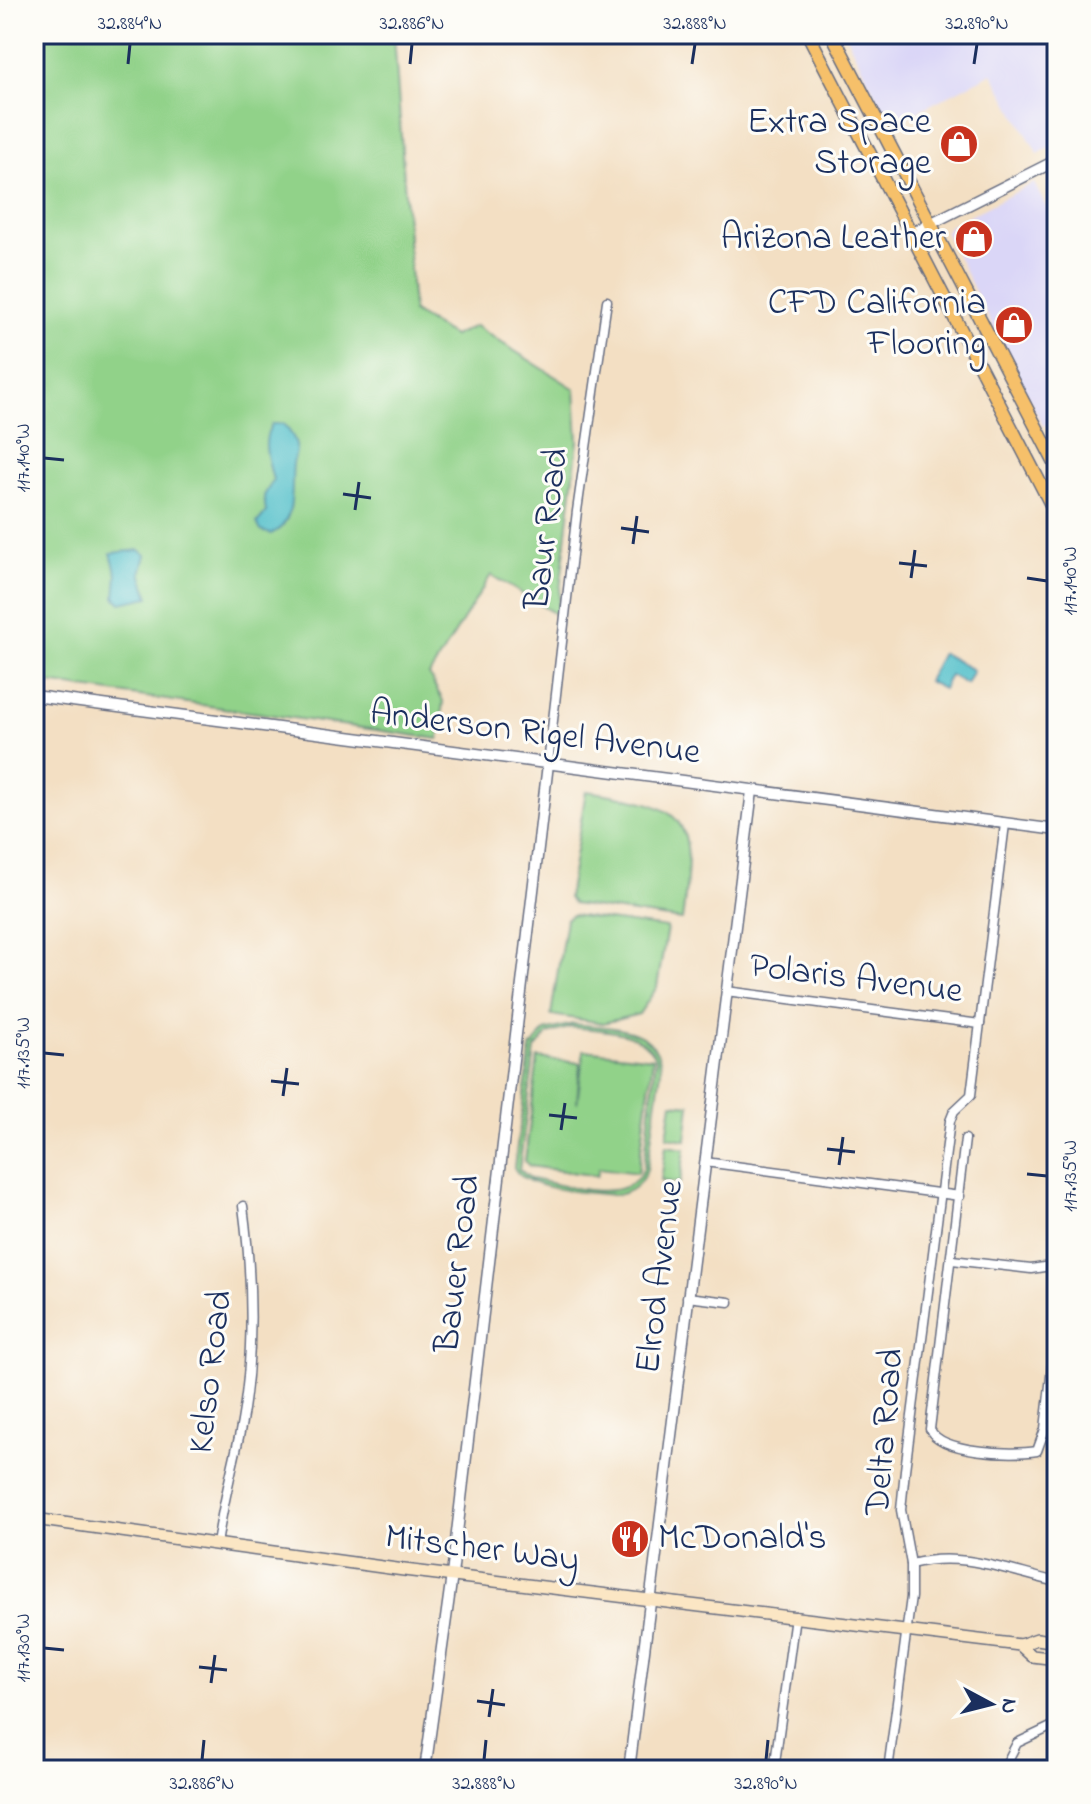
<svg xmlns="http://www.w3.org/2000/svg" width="1091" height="1804" font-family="'Indie Flower',sans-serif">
  <rect width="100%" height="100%" fill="#fdfcf7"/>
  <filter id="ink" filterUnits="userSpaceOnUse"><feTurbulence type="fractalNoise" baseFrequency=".0125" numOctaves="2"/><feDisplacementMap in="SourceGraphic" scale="16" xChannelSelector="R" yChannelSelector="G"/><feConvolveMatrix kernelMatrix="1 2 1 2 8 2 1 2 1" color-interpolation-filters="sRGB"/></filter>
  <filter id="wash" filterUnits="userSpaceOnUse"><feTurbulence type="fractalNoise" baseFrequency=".006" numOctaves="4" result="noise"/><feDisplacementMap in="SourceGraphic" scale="32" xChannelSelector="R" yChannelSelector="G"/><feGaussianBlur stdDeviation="1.8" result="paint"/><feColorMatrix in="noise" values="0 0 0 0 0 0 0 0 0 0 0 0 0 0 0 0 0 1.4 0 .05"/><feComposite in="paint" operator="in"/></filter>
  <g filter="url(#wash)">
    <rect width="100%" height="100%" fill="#f3dfc3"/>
    <g fill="#dad6f7">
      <path d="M845 34H1056L1057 143 1038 154 992 73 891 125Z"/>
      <path d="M1034 183 1057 228V429L1053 422 1043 426 945 232 949 226Z"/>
    </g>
    <g fill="#91d289" stroke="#568074" stroke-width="2" fill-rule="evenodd">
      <path d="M34 34H394L413 312 453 336 475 326 575 389 578 441 557 615 491 575 429 675 443 701 439 739 34 681Z"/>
      <path d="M586 791C689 806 697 816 682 920L573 904 568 898Z"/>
      <path d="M572 915 667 928 657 987 639 1014 603 1023 551 1015 566 919Z"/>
      <path d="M573 1024C607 1028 660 1025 661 1070L647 1169C641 1185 630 1194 613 1195 588 1192 524 1191 514 1167L531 1048 545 1031ZM571 1027C600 1031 643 1028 656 1059L644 1167C630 1208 563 1185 531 1179L519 1169 535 1049 548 1034Z"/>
      <path d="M584 1050 653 1058 638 1173 599 1168 597 1176 529 1166 525 1161 538 1058 580 1063 577 1103Z"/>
      <path d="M672 1103 690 1105 686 1140 667 1137Z"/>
      <path d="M666 1146 685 1149 680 1183 661 1181Z"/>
    </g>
    <g fill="#52c0ca" stroke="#367894" stroke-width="2">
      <path d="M272 424H283C289 430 295 437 296 446 297 452 294 458 293 464 290 486 298 523 271 534L261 531 257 523 266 512 264 496 273 480C269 462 260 442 272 424Z"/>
      <path d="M140 550 146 555 141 573 149 597 121 603 115 597 117 575 111 553Z"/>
      <path d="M942 653 973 670 966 684 950 675 943 689 927 681Z"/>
    </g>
  </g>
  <g filter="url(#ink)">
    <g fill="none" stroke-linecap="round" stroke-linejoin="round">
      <g stroke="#676d81" stroke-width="11">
        <g id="minor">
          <path d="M548 764 577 511 607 301"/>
          <path d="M726 991 980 1024"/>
          <path d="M965 1139 930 1429C940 1453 1012 1455 1037 1451L1045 1429 1057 1323"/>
          <path d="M705 1162 960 1196"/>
          <path d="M952 1260 1031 1269 1057 1265"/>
          <path d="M687 1297 729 1302"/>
          <path d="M217 1545C222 1508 231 1474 239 1437 255 1361 253 1283 243 1206"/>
          <path d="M911 1564C961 1550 1008 1571 1057 1582"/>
          <path d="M774 1770 795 1616"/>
          <path d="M888 1770 911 1597V1564L901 1510 905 1470 950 1121 954 1111 971 1095 1005 824"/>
          <path d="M1003 1770 1017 1743 1057 1724"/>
        </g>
      </g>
      <g stroke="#676d81" stroke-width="13">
        <g id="tertiary">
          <path d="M912 233 1057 160"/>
          <path d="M34 696 1057 830"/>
          <path d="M425 1770 452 1575 548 764"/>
          <path d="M629 1770 752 791"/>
        </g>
      </g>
      <g stroke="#676d81" stroke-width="14">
        <g id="secondary">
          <path d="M34 1519 404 1570 1020 1645 1037 1639 1057 1642"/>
          <path d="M1020 1645 1032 1656 1057 1659"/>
        </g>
      </g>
      <g stroke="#676d81" stroke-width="15">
        <g id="primary">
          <path d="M808 34 1057 516"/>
          <path d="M832 34 1057 467"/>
        </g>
      </g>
      <use href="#minor" stroke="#fff" stroke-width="8"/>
      <use href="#tertiary" stroke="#fff" stroke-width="10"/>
      <use href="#secondary" stroke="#fbe6c4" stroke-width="11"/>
      <use href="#primary" stroke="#f6c06b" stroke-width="12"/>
    </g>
  </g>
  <path fill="none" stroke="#1b2f5e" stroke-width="3" d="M128 64 130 44M410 64 412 44M692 64 695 44M974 64 977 44M44 458 64 460M343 494 371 498M355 510 359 482M621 528 649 532M633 544 637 516M899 563 927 566M911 578 915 550M1027 578 1047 581M44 1053 64 1055M271 1081 299 1084M283 1096 287 1068M549 1115 577 1118M561 1130 565 1103M827 1149 855 1152M839 1165 843 1137M1027 1174 1047 1176M44 1648 64 1650M199 1667 227 1670M211 1683 215 1655M477 1701 505 1705M489 1717 493 1689M202 1760 204 1740M484 1760 486 1740M766 1760 768 1740"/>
  <defs>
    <g id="shop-disc" transform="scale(2)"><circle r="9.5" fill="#c8321e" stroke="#fdfcf7"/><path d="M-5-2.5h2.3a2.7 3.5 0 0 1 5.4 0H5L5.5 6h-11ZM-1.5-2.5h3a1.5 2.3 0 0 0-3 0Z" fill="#fff"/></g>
    <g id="restaurant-disc" transform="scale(2)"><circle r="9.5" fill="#c8321e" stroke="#fdfcf7"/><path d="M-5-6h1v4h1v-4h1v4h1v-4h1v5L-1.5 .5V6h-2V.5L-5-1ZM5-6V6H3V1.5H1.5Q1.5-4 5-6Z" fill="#fff"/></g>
  </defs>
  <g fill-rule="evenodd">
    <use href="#shop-disc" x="959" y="144"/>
    <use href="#shop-disc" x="974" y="239"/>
    <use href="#shop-disc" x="1014" y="325"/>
    <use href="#restaurant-disc" x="630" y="1539"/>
  </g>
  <g text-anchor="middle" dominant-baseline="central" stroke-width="6" stroke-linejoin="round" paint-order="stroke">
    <g font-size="36" fill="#1b2f5e" stroke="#fdfcf7" text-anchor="end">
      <text x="931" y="123">Extra Space<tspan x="931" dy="41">Storage</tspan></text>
      <text x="946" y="239">Arizona Leather</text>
      <text x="986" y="304">CFD California<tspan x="986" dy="41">Flooring</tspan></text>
      <text x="658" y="1539" text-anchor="start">McDonald's</text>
    </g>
    <g font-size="36" fill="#1b2f5e" stroke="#fdfcf7">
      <text transform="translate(548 529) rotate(-83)">Baur Road</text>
      <text transform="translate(535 734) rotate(7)">Anderson Rigel Avenue</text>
      <text transform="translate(856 980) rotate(7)">Polaris Avenue</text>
      <text transform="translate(459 1264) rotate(-83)">Bauer Road</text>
      <text transform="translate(661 1277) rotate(-83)">Elrod Avenue</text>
      <text transform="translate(212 1372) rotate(-83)">Kelso Road</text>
      <text transform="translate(886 1432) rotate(-85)">Delta Road</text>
      <text transform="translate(482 1550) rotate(7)">Mitscher Way</text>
    </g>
  </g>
  <rect width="1091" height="1804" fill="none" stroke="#fdfcf7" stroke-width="88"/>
  <g transform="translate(991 1704) rotate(97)" stroke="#fdfcf7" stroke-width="6" paint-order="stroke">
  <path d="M0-6L14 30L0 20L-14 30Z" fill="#1b2f5e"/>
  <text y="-12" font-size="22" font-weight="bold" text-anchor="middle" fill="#1b2f5e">N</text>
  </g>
  <rect x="44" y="44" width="1003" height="1716" fill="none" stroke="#1b2f5e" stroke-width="3"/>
  <g font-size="20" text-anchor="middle" fill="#1b2f5e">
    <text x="130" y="29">32.884°N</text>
    <text x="412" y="29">32.886°N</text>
    <text x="695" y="29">32.888°N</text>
    <text x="977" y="29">32.890°N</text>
    <text transform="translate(22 458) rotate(-90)" y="7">117.140°W</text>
    <text transform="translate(1069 581) rotate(-90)" y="7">117.140°W</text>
    <text transform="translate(22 1053) rotate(-90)" y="7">117.135°W</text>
    <text transform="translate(1069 1176) rotate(-90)" y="7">117.135°W</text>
    <text transform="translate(22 1648) rotate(-90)" y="7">117.130°W</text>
    <text x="202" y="1789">32.886°N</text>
    <text x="484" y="1789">32.888°N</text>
    <text x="766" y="1789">32.890°N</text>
  </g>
</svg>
